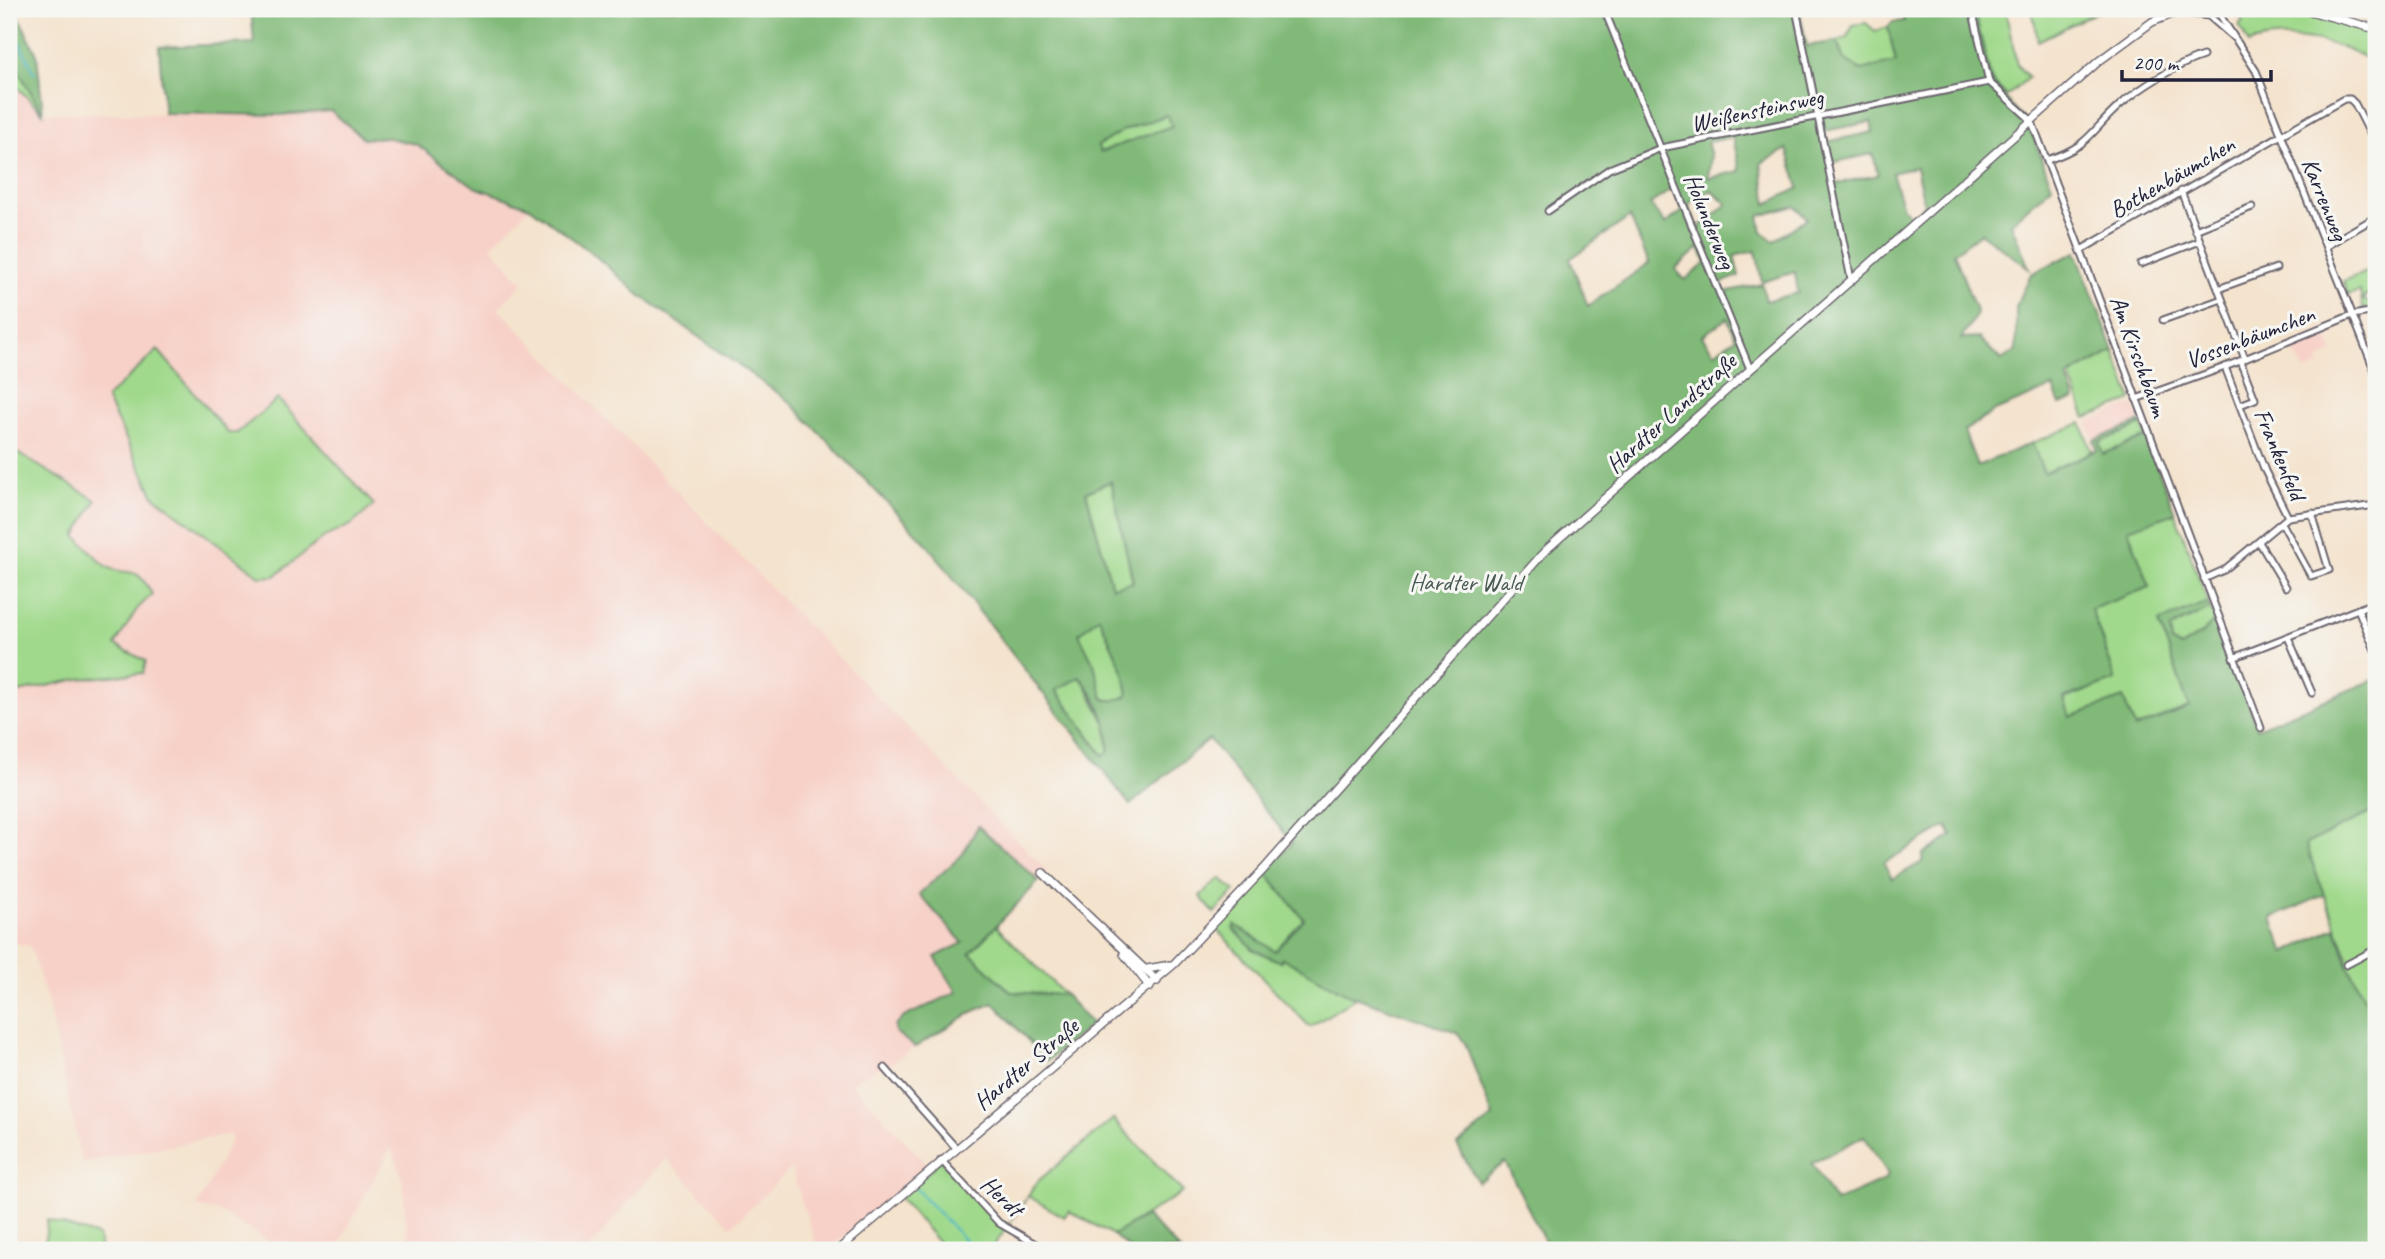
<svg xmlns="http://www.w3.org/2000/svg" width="2385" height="1259" font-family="Caveat,sans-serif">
  <rect width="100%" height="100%" fill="#f6f6f2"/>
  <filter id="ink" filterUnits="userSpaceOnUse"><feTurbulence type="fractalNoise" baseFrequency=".0143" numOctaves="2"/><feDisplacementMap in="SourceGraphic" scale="14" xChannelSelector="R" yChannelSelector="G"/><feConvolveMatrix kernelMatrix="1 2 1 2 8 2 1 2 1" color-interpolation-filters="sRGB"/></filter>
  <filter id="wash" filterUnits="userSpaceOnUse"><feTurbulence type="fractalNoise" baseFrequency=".00686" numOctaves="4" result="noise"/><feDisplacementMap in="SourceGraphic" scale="28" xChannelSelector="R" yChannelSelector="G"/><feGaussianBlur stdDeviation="1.57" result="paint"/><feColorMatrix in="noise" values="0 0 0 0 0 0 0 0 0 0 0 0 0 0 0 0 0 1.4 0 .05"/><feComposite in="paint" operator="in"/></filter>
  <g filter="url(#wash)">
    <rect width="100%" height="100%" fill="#f4e3cd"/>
    <g fill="#f7d1c8">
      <path d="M9 55 43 113 279 115 332 111 364 139 384 137 416 144 475 187 530 207 491 246 523 283 498 308 1047 871 970 953 994 1003 938 1032 883 1069 880 1067 851 1083 927 1164 828 1250H818L791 1168 731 1227 666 1158 588 1250H409L402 1177 391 1147 336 1250H283L220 1212 197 1207 231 1140V1134L82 1163 47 1000 30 946 9 942Z"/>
      <path d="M2320 334 2326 335 2333 352 2319 360 2320 365 2305 371 2291 347Z"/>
      <path d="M2134 404 2140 422 2094 440 2087 422Z"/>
    </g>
    <g fill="#a0d98c" stroke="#617e64" stroke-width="2">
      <path d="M9 9 42 109 43 113 9 79Z"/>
      <path d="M1974 9H2005L2017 65 2028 78 2007 96 1991 80Z"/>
      <path d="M2032 9H2103L2038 41Z"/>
      <path d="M2241 9H2283L2376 34V68C2356 42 2277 29 2249 44L2239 25 2243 22 2240 17Z"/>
      <path d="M1866 23 1875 31 1888 27 1896 62 1861 70 1843 58 1837 41 1847 38 1853 25Z"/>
      <path d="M1167 115 1172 126 1100 153 1097 146 1122 131Z"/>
      <path d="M2376 268V293H2370L2363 299 2369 303 2376 297V307L2363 309 2360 291 2348 295 2343 281Z"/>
      <path d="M158 350 228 433H237L278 399 374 505 351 525 324 537 275 576 261 577 154 496 106 398Z"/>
      <path d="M2114 351 2132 400 2086 418 2070 376Z"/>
      <path d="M2081 423 2092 452 2043 473 2032 443Z"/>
      <path d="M2142 425 2146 437 2103 454 2099 442Z"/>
      <path d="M9 448 96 500 76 536C86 545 97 560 108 567 131 579 134 561 152 594L137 609 115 645 146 661 143 673 79 679 9 694Z"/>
      <path d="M1112 481 1133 583 1112 587 1086 492Z"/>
      <path d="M2175 513 2208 602 2159 622 2189 707 2135 728 2123 698 2070 718 2064 699 2116 680 2091 609 2150 587 2127 529Z"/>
      <path d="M2210 608 2215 620 2201 634 2180 647 2172 643 2170 629C2184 619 2196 618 2210 608Z"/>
      <path d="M1099 616 1124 673 1128 695C1122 699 1108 703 1103 698L1079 634Z"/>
      <path d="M1081 676 1107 726 1108 752 1103 755 1056 689Z"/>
      <path d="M2376 810V1022L2348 966V958L2305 844Z"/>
      <path d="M1265 872 1304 919 1275 951 1235 925 1280 961 1281 957 1358 996 1310 1027 1215 928Z"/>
      <path d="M1220 878 1235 891 1214 913 1200 896Z"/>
      <path d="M996 926 1065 995 1011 992 970 953Z"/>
      <path d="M1113 1119 1183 1192 1113 1235 1069 1211 1064 1217 1028 1196 1008 1226 1038 1181Z"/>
      <path d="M941 1160 1005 1230 991 1250H945L899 1197Z"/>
      <path d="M47 1220 98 1236 101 1250H72L45 1242Z"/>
    </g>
    <g fill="#80b978" stroke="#516e5a" stroke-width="2" fill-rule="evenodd">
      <path d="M9 9H15L37 55 43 113 9 55Z"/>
      <path d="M251 9H1799L1807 46 1837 41 1843 58 1861 70 1896 62 1888 27 1892 22 1904 21 1902 9H1974L1991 81 2029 126 2052 186 2011 223 2029 268 1981 233 1954 253 1977 314 1961 339 1979 338 2001 360 2016 351V307L2031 274 2076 252 2114 351 2067 377 2075 399 2060 405 2053 387 1995 411 1964 431 1977 466 2032 443 2044 473 2097 450 2094 440 2140 422 2142 425 2099 442 2103 454 2146 437 2175 513 2128 529 2150 587 2091 609 2116 680 2064 698 2070 717 2123 698 2135 728 2189 707 2159 622 2208 602 2210 608C2196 618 2184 619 2170 629L2172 643 2181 647 2201 634 2215 620 2257 728 2376 679V810L2306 844 2324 895 2272 918 2285 953 2336 927 2348 966 2376 1022V1250H2248L2237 1245 2234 1250H1549L1505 1162 1478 1182 1457 1145 1493 1117 1465 1043 1457 1033 1347 994 1282 958 1280 962 1254 950 1233 929 1235 925 1275 951 1304 919 1265 872 1292 843 1209 739 1130 805 926 543 790 402 641 296 592 253 530 207 475 187 416 144 384 137 364 139 331 111 279 115 164 113 159 47 254 43ZM1167 115 1172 126 1100 152 1098 146 1122 131ZM1871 122 1873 132 1826 142 1824 131ZM1733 137 1740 171 1708 178 1711 156 1707 142ZM1787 149 1799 188 1767 204 1761 163ZM1873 154 1878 175 1835 184 1830 163ZM1916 167 1924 205 1911 217 1903 208 1892 173ZM1674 188 1683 211 1665 224 1650 204ZM1712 190 1727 204 1698 228 1688 204ZM1795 206 1807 218 1774 241 1762 232 1759 216ZM1630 217 1649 263 1588 306 1570 259ZM1699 248 1706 263 1685 280 1675 269ZM1756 251 1762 282 1795 272 1798 293 1766 301 1762 284 1724 292 1721 283 1739 276 1734 256ZM1727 318 1736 338 1714 353 1702 336ZM1111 481 1133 582 1112 587 1086 492ZM1099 617 1124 673 1128 695C1122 699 1108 703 1103 698L1094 664 1079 634ZM1080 677C1097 698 1111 724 1108 752L1103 755 1056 690ZM1947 826 1952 836 1923 854 1922 862 1892 879 1884 863ZM1864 1136 1888 1174 1884 1180 1835 1202 1812 1163Z"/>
      <path d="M978 826 1039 881 970 953 1011 992 1065 995 1092 1024 1047 1061 994 1003 974 1011 915 1047 895 1032V1026L904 1017 957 992 935 957 963 943 919 894 962 855Z"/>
      <path d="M1146 1216 1180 1250H1131L1113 1235Z"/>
    </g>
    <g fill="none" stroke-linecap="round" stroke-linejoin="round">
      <g stroke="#4ab6c7" stroke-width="2">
        <path d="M9 21 35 74"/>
        <path d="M916 1189 974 1250"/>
      </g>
    </g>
  </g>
  <g filter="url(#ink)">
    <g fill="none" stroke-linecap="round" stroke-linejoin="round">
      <g stroke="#6c666e" stroke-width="9">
        <g id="street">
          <path d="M1604 9 1750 369"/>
          <path d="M1796 9 1851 279"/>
          <path d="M1972 9 1989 82 2031 120 2037 135 2261 728"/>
          <path d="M2216 9 2256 71 2376 374"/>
          <path d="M2177 12 2209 16 2233 37"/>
          <path d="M2047 160C2090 146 2089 133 2119 106 2139 88 2178 64 2203 56"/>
          <path d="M2181 191 2245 359"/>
          <path d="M1548 211 1609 169 1661 148 1989 82"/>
          <path d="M2195 230 2252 207"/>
          <path d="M2326 246 2376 217"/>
          <path d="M2081 250 2344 99H2350L2355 104 2376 145"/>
          <path d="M2141 264 2200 241"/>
          <path d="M2218 289 2276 268"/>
          <path d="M2163 320 2222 299"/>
          <path d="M2225 367 2265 471 2288 517"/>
          <path d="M2136 399 2225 367 2352 315 2376 311"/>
          <path d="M2240 405 2255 399 2240 361"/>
          <path d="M2282 523 2311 576 2329 570 2312 513"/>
          <path d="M2259 542 2286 587"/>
          <path d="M2204 579 2224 570 2288 517 2376 505"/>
          <path d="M2358 609 2375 650"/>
          <path d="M2288 637 2312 693"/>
          <path d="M2233 658 2376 602"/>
          <path d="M2346 965 2376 949"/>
          <path d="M885 1068 956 1148"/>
          <path d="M941 1160 999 1223 1046 1250"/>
        </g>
      </g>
      <g stroke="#6c666e" stroke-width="10">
        <g id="secondary">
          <path d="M2303 9 2376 29"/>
          <path d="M1043 873 1157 981"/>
          <path d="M1124 954 1150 987"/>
          <path d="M1147 969 1170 965"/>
          <path d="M838 1250 1174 964 1264 869 1545 551 2099 61 2152 22 2184 9"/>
        </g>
      </g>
      <use href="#street" stroke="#fff" stroke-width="5"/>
      <use href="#secondary" stroke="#fff" stroke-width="7"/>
    </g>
  </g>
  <g text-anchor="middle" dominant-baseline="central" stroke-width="6" stroke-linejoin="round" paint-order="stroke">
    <g font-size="24" fill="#22223b" stroke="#f6f6f2">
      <text transform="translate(1757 110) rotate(-12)">Weißensteinsweg</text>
      <text transform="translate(2172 177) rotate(-30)">Bothenbäumchen</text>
      <text transform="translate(2325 199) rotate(68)">Karrenweg</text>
      <text transform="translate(1710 221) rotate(68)">Holunderweg</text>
      <text transform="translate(2250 337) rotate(-21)">Vossenbäumchen</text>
      <text transform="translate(2139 356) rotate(70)">Am Kirschbaum</text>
      <text transform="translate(1671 413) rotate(-42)">Hardter Landstraße</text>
      <text transform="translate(2280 454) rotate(67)">Frankenfeld</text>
      <text transform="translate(1026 1064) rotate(-40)">Hardter Straße</text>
      <text transform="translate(1002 1196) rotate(43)">Herdt</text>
    </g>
    <g font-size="24" fill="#485953" stroke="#f6f6f2">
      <text x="1466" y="582">Hardter Wald</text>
    </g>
  </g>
  <rect width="2385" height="1259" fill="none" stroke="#f6f6f2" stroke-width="35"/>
  <path d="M2122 70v10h149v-10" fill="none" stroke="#22223b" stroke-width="3.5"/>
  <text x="2133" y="70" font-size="21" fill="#22223b" stroke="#f6f6f2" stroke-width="5" paint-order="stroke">200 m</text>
</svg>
